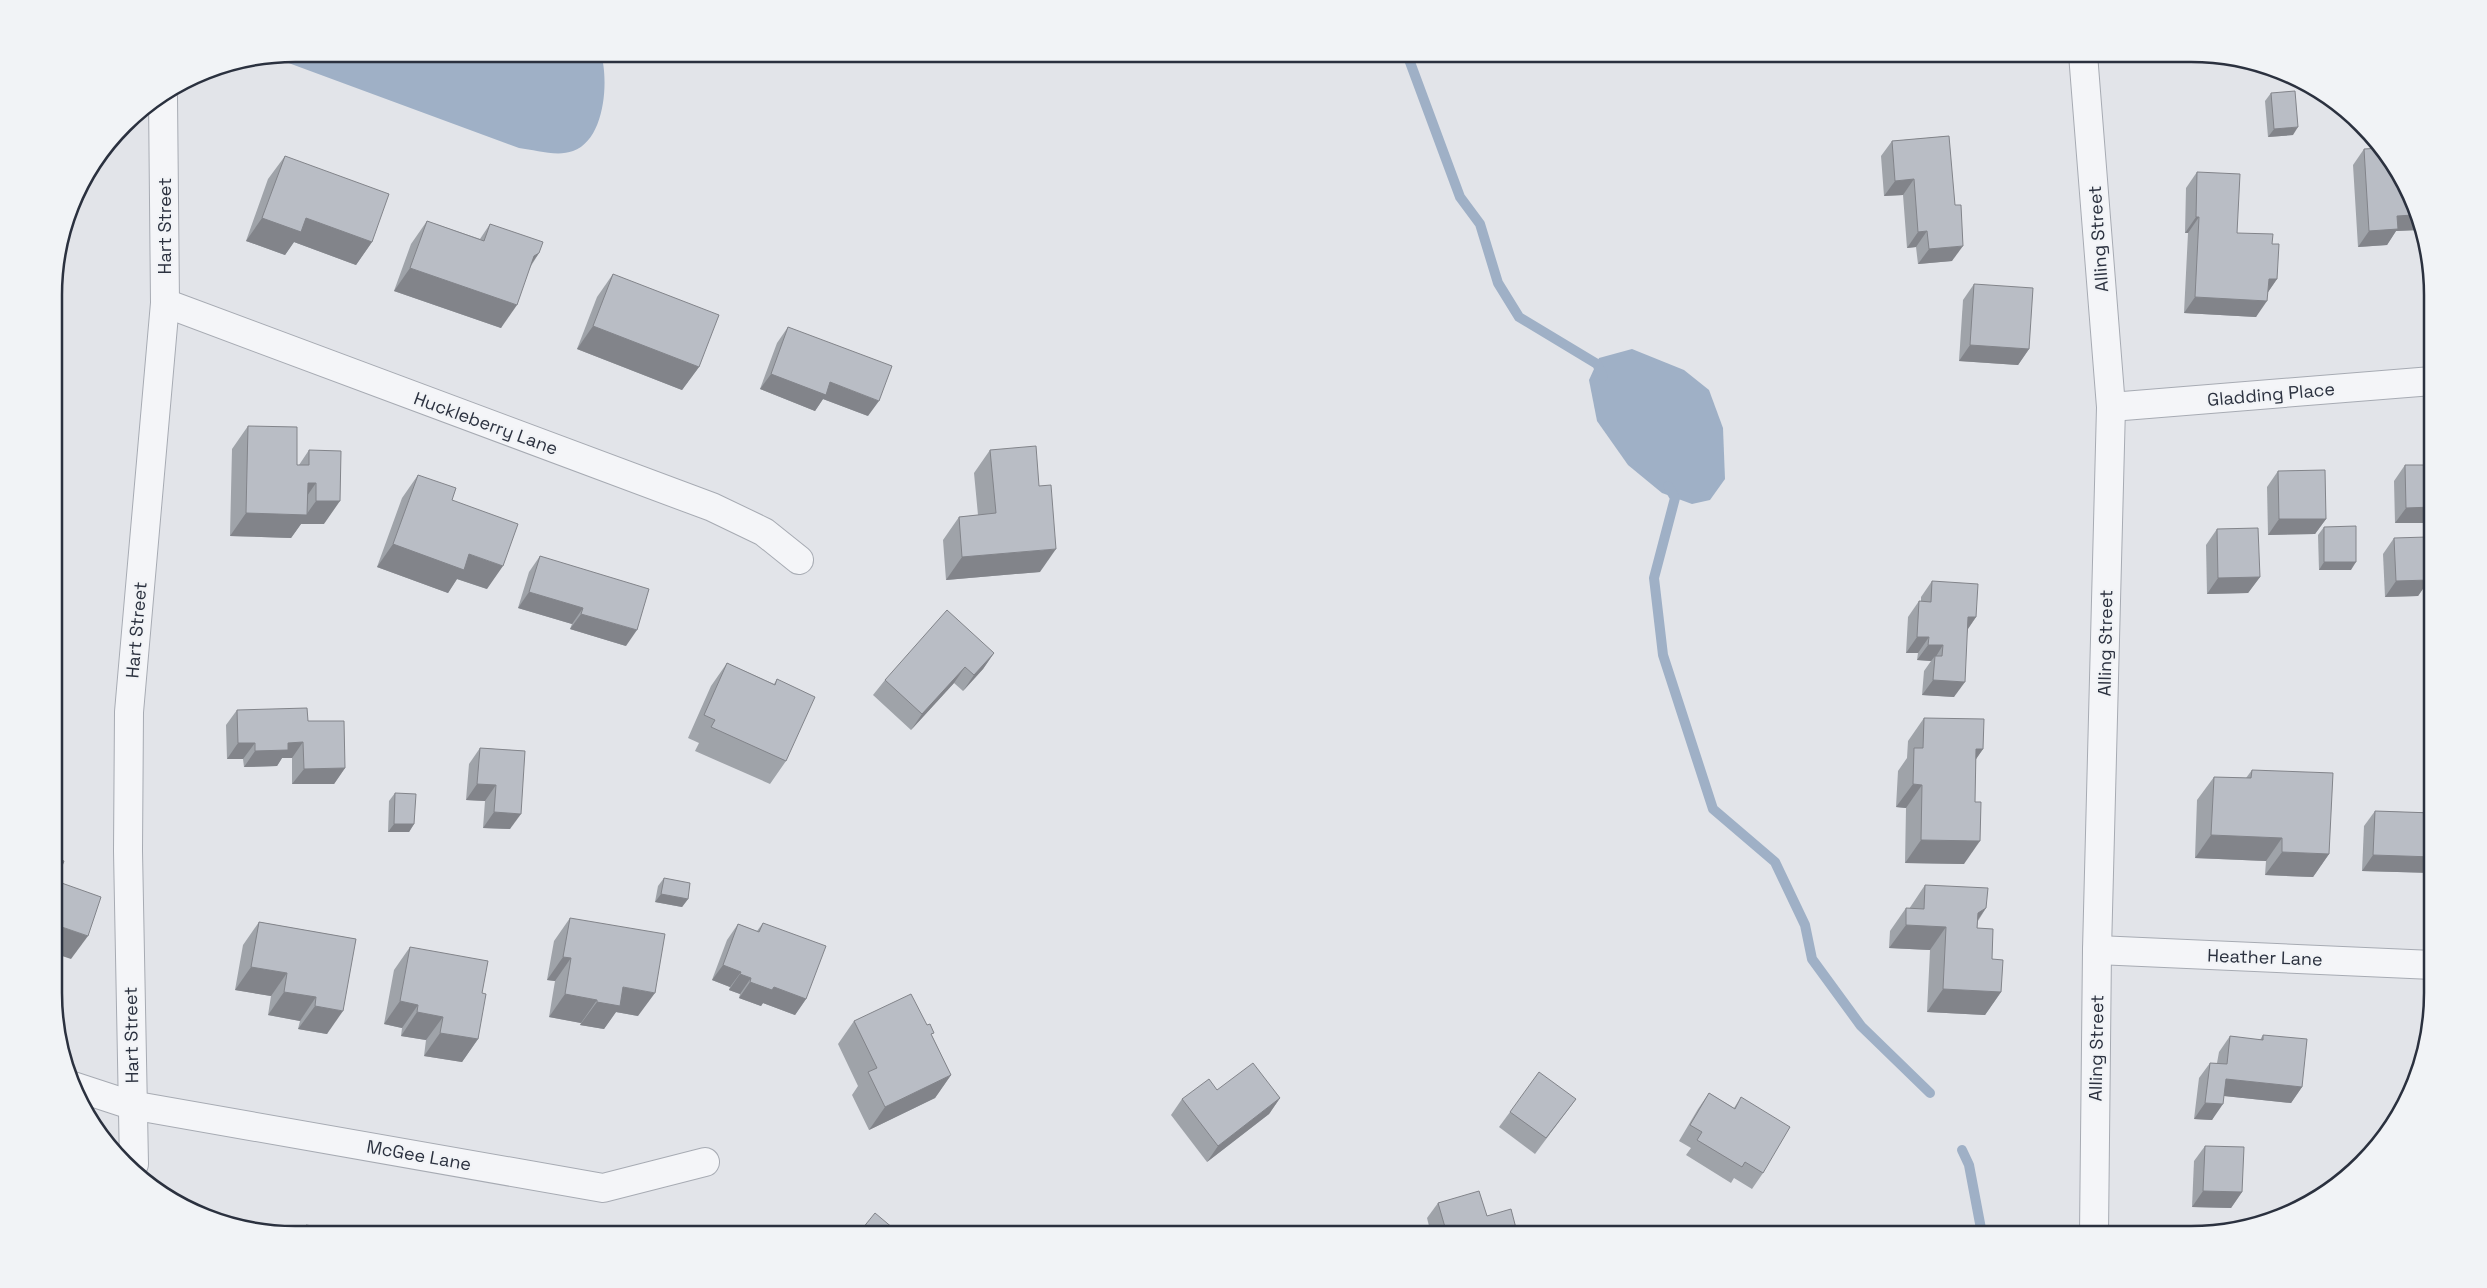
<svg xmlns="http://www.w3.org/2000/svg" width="2487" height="1288" font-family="'Space Grotesk',sans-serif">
  <rect width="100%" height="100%" fill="#e2e4e9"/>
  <g fill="#9fb0c6">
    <path d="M295 54H601C609 81 605 140 573 151 557 157 536 150 519 148L275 58Z"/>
    <path d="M1632 349 1684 370 1709 390 1723 428 1725 479 1710 500 1692 504 1662 493 1628 465 1597 421 1589 380 1599 358Z"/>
  </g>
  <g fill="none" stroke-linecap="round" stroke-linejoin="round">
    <g stroke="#9fb0c6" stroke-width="10">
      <path d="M1407 54 1460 197 1480 224 1498 283 1519 317 1597 364 1603 376"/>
      <path d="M1668 486 1675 498 1654 578 1663 655 1713 809 1775 862 1805 925 1812 959 1861 1026 1930 1093"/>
      <path d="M1962 1150 1969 1165 1982 1234"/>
    </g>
    <g stroke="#a7abb3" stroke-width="30">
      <g id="minor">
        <path d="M2083 54 2111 407 2097 950 2094 1234"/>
        <path d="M165 303 712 507 764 532 799 560"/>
        <path d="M2111 407 2432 381"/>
        <path d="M2097 950 2433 965"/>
        <path d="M73 1086 131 1105 603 1188 705 1162"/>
        <path d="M134 1164 128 851 129 712 165 303 163 97"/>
      </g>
    </g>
    <use href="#minor" stroke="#f4f5f8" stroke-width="28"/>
  </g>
  <g fill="#9fa3a9">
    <path d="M2271 93 2293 135 2268 137 2265 101Z"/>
    <path d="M1949 136 1952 261 1918 264 1916 247 1907 248 1903 195 1884 196 1881 156 1892 141Z"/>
    <path d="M2364 149 2392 161 2418 230 2396 231 2387 245 2358 247 2353 165Z"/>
    <path d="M285 156 372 242 356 265 294 242 285 255 246 241 268 179Z"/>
    <path d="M2197 172 2237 233 2272 244 2277 279 2268 292 2256 317 2184 313 2188 233H2185L2186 188Z"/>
    <path d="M427 221 480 239 490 224 539 253 531 266 501 328 394 291 411 244Z"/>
    <path d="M613 274 699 367 682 390 577 349 597 297Z"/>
    <path d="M1974 284 2029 349 2018 365 1959 361 1963 300Z"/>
    <path d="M788 327 868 416 823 399 815 411 760 389 777 343Z"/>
    <path d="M248 426 297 465H299L309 450 324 524H301L291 538 230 536 232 449Z"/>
    <path d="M990 450 1039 486 1040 572 946 580 943 540 959 517 978 515 974 473Z"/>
    <path d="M2405 465H2432V540H2430L2429 523H2395L2394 481Z"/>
    <path d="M2278 471 2326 519 2315 534 2268 535 2267 487Z"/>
    <path d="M418 475 487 589 457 579 448 593 377 567 402 498Z"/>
    <path d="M2324 527 2351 570H2319L2318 535Z"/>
    <path d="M2217 529 2260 577 2248 593 2207 594 2206 545Z"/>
    <path d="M2394 538 2429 580 2418 596 2385 597 2383 554Z"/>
    <path d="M540 556 626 646 570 629 572 624 518 608 529 572Z"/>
    <path d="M1932 581 1976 617 1968 629 1954 697 1922 695 1924 671 1931 661 1917 660 1918 653H1906L1908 617 1919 601H1921V597Z"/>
    <path d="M994 653 983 669 963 691 954 683 911 730 873 695 885 680Z"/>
    <path d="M727 663 774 684 777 679 786 761 770 784 695 751 699 743 688 738 711 686Z"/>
    <path d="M237 710 308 721 345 768 334 784H292V758H282L277 766 244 767 243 759H227L226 725Z"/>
    <path d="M1924 718 1983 749 1976 759 1964 864 1905 863 1906 808 1896 807 1898 771 1907 758 1908 741Z"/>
    <path d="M480 748 525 751 510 829 483 828 485 801 466 800 469 764Z"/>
    <path d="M2252 770 2329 854 2313 877 2265 875 2266 861 2195 858 2197 800 2214 777 2246 778Z"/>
    <path d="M395 793 414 824 409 832H388L389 801Z"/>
    <path d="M2375 811 2433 813V873L2362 871 2364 826Z"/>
    <path d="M664 878 688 899 682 907 655 902 658 886Z"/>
    <path d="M1925 885 1986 908 1978 921 1977 928 1992 959 2001 992 1985 1015 1927 1012 1930 950 1889 948 1890 931 1906 908 1909 909Z"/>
    <path d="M570 918 638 1016 616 1012 604 1029 580 1025 581 1023 549 1017 555 981 547 980 554 941Z"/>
    <path d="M259 922 356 939 327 1034 298 1029 300 1021 268 1015 271 996 235 990 243 945Z"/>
    <path d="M763 923 806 999 795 1015 763 1003 761 1006 739 998 740 994 729 990 730 987 712 980 727 940 738 924 757 931Z"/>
    <path d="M410 947 482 993 478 1039 462 1062 424 1056 426 1040 401 1036 402 1028 384 1024 394 970Z"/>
    <path d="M854 1021 932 1036 951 1075 935 1098 869 1130 852 1095 858 1086 838 1044Z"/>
    <path d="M2263 1035 2302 1087 2291 1103 2224 1096 2212 1120 2194 1119 2199 1078 2210 1063H2217L2219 1052 2230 1036 2260 1040Z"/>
    <path d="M1217 1090 1280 1098 1269 1114 1207 1162 1171 1115 1182 1099Z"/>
    <path d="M1709 1093 1734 1108 1741 1097 1763 1173 1752 1189 1734 1178 1731 1183 1686 1155 1691 1148 1679 1141 1698 1109Z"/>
    <path d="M1576 1099 1535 1154 1499 1127 1510 1112Z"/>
    <path d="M2205 1146 2242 1192 2231 1208 2192 1207 2194 1161Z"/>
    <path d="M1438 1203 1487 1216 1517 1232 1516 1234H1431L1427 1218Z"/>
    <path d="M306 1225 325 1228 326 1226 362 1234H300Z"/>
    <path d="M1135 1229 1180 1234H1131Z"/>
  </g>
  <g fill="#82848a">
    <path d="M2298 127 2293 135 2268 137 2274 129Z"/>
    <path d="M1914 179 1903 195 1884 196 1895 181Z"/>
    <path d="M2413 215 2418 230 2396 231 2387 245 2358 247 2369 231 2397 216Z"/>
    <path d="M2196 217H2199L2188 233H2185Z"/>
    <path d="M262 218H306L372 242 356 265 294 242 285 255 246 241Z"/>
    <path d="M1927 231 1916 247 1907 248 1918 232Z"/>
    <path d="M1963 246 1952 261 1918 264 1929 249Z"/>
    <path d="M539 253 523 276 534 256Z"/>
    <path d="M410 268 517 305 501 328 394 291Z"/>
    <path d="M2269 279H2277L2266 295Z"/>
    <path d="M2195 297 2267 301 2256 317 2184 313Z"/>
    <path d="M593 326 699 367 682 390 577 349Z"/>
    <path d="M1970 345 2029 349 2018 365 1959 361Z"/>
    <path d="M771 374 830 382 879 401 868 416 823 399 815 411 760 389Z"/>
    <path d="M308 483H316L300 506Z"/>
    <path d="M316 501H340L324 524H301L291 538 230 536 246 513 306 515Z"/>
    <path d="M2432 507V519L2429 523H2395L2406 508Z"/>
    <path d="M2279 519H2326L2315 534 2268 535Z"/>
    <path d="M393 544 469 554 503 566 487 589 457 579 448 593 377 567Z"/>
    <path d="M1056 549 1040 572 946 580 962 557Z"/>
    <path d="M2324 562H2356L2351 570H2319Z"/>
    <path d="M2260 577 2248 593 2207 594 2218 578Z"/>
    <path d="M2429 580 2418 596 2385 597 2396 581Z"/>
    <path d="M529 592 583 608 572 624 518 608Z"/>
    <path d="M581 614 637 630 626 646 570 629Z"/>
    <path d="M1968 617H1976L1965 633Z"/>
    <path d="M1917 637H1929L1918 653H1906Z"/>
    <path d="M1928 645H1943L1935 658V656L1931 661 1917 660Z"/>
    <path d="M994 653 983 669 963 691 974 675Z"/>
    <path d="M965 667 954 683 911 730 922 714Z"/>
    <path d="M1933 680 1965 682 1954 697 1922 695Z"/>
    <path d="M303 742 292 758H282L277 766 244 767 255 751 288 743Z"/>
    <path d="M238 743H255L243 759H227Z"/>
    <path d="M1976 749H1983L1967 772Z"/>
    <path d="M345 768 334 784H292L304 769Z"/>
    <path d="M477 784 496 785 485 801 466 800Z"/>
    <path d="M1913 784 1922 785 1906 808 1896 807Z"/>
    <path d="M494 812 521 814 510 829 483 828Z"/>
    <path d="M394 824H414L409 832H388Z"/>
    <path d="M2211 835 2282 838 2266 861 2195 858Z"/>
    <path d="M1921 840 1980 841 1964 864 1905 863Z"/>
    <path d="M2282 852 2329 854 2313 877 2265 875Z"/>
    <path d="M2373 855 2433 857V873L2362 871Z"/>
    <path d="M661 894 688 899 682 907 655 902Z"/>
    <path d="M1986 908 1970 931 1978 913Z"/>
    <path d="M56 925 88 936 71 959 56 954Z"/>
    <path d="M1906 925 1946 927 1930 950 1889 948Z"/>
    <path d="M563 957 571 958 555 981 547 980Z"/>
    <path d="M723 965 741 972 730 987 712 980Z"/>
    <path d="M251 967 287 973 271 996 235 990Z"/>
    <path d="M740 974 751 978 740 994 729 990Z"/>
    <path d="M750 982 774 987 806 999 795 1015 763 1003 761 1006 739 998Z"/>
    <path d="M623 987 655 993 638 1016 616 1012 604 1029 580 1025 597 1002Z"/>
    <path d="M1943 989 2001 992 1985 1015 1927 1012Z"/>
    <path d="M284 992 316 997 300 1021 268 1015Z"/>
    <path d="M565 994 597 1000 581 1023 549 1017Z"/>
    <path d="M400 1001 418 1005 402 1028 384 1024Z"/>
    <path d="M315 1006 343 1011 327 1034 298 1029Z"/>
    <path d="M417 1012 443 1017 426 1040 401 1036Z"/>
    <path d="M440 1033 478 1039 462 1062 424 1056Z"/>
    <path d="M951 1075 935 1098 869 1130 885 1107Z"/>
    <path d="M2226 1079 2302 1087 2291 1103 2215 1095Z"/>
    <path d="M1280 1098 1269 1114 1207 1162 1218 1146Z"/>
    <path d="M2205 1103 2223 1104 2212 1120 2194 1119Z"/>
    <path d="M2203 1191 2242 1192 2231 1208 2192 1207Z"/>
  </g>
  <g fill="#b9bdc5" stroke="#82848a">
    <path d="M2295 91 2298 127 2274 129 2271 93Z"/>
    <path d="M1949 136 1955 205H1961L1963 246 1929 249 1927 231 1918 232 1914 179 1895 181 1892 141Z"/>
    <path d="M2381 148 2392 161 2413 215 2397 216 2398 229 2369 231 2364 149Z"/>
    <path d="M285 156 389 194 372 242 306 218 301 232 262 218Z"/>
    <path d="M2197 172 2240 174 2237 233 2273 234 2272 244H2279L2277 279H2269L2267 301 2195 297 2199 217H2196Z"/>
    <path d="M427 221 484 241 490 224 543 242 539 253 534 256 517 305 410 268Z"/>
    <path d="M613 274 719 315 699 367 593 326Z"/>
    <path d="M1974 284 2033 288 2029 349 1970 345Z"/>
    <path d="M788 327 892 366 879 401 830 382 826 395 771 374Z"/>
    <path d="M248 426 297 427V465H309V450L341 451 340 501H316V483H308L307 515 246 513Z"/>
    <path d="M1036 446 1039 486 1051 485 1056 549 962 557 959 517 996 513 990 450Z"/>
    <path d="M2405 465H2432V507L2406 508Z"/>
    <path d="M2325 470 2326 519H2279L2278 471Z"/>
    <path d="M418 475 456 488 452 500 518 524 503 566 469 554 464 570 393 544Z"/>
    <path d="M2356 526V562H2324V527Z"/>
    <path d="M2258 528 2260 577 2218 578 2217 529Z"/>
    <path d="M2427 537 2429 580 2396 581 2394 538Z"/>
    <path d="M540 556 649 589 637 630 581 614 583 608 529 592Z"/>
    <path d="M1932 581 1978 584 1976 617H1968L1965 682 1933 680 1935 656H1942L1943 645H1928L1929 637H1917L1919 601 1931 602Z"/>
    <path d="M947 610 994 653 974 675 965 667 922 714 885 680Z"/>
    <path d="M727 663 775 685 777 679 815 697 786 761 711 727 715 720 704 715Z"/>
    <path d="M307 708 308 721H344L345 768 304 769 303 742 288 743V750L255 751V743H238L237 710Z"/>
    <path d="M1924 718 1984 719 1983 749H1976L1975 802H1981L1980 841 1921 840 1922 785 1913 784 1914 748H1923Z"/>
    <path d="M480 748 525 751 521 814 494 812 496 785 477 784Z"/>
    <path d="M2252 770 2333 773 2329 854 2282 852V838L2211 835 2214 777 2251 778Z"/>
    <path d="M395 793 416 794 414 824H394Z"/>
    <path d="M2375 811 2433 813V857L2373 855Z"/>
    <path d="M56 858 64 861 56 881 101 897 88 936 56 925Z"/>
    <path d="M664 878 690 883 688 899 661 894Z"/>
    <path d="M1925 885 1988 888 1986 908 1978 913 1977 928 1993 929 1992 959 2003 960 2001 992 1943 989 1946 927 1906 925V908L1924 909Z"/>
    <path d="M570 918 665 934 655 993 623 987 620 1006 597 1002V1000L565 994 571 958 563 957Z"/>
    <path d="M259 922 356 939 343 1011 315 1006 316 997 284 992 287 973 251 967Z"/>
    <path d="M763 923 826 946 806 999 774 987 772 990 750 982 751 978 740 974 741 972 723 965 738 924 759 932Z"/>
    <path d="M410 947 488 961 482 993 486 994 478 1039 440 1033 443 1017 417 1012 418 1005 400 1001Z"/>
    <path d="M911 994 927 1025 930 1024 934 1033 931 1034 951 1075 885 1107 868 1072 877 1068 854 1021Z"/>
    <path d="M2263 1035 2307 1039 2302 1087 2226 1079 2223 1104 2205 1103 2210 1063 2227 1064 2230 1036 2263 1040Z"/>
    <path d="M1253 1063 1280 1098 1218 1146 1182 1099 1209 1079 1217 1090Z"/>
    <path d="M1539 1072 1576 1099 1546 1138 1510 1112Z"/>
    <path d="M1709 1093 1735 1109 1741 1097 1790 1127 1763 1173 1745 1162 1742 1167 1697 1140 1702 1132 1690 1125Z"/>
    <path d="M2205 1146 2244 1147 2242 1192 2203 1191Z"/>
    <path d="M1479 1191 1487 1216 1511 1209 1517 1232 1512 1234H1447L1438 1203Z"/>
    <path d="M875 1213 900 1234H858Z"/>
    <path d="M306 1225 326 1228V1226L346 1230 362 1234H305Z"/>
    <path d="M1179 1226 1180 1234H1135V1229Z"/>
  </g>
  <g text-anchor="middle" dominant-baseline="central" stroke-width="4" stroke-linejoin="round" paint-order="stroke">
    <g font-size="18" fill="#2b313f" stroke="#f1f3f6">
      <text transform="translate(164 226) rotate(-90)">Hart Street</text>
      <text transform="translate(2098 239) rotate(-94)">Alling Street</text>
      <text transform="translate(2271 394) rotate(-5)">Gladding Place</text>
      <text transform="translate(486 423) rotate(20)">Huckleberry Lane</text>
      <text transform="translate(136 630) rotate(-85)">Hart Street</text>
      <text transform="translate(2105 643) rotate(-89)">Alling Street</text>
      <text transform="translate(2265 957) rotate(2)">Heather Lane</text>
      <text transform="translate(131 1035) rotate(-91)">Hart Street</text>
      <text transform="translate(2096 1048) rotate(-89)">Alling Street</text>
      <text transform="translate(419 1155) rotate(10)">McGee Lane</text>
    </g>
  </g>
  <path d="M0 0H2487V1288H0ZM295 62H2191A233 233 0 0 1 2424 295V993A233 233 0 0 1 2191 1226H295A233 233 0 0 1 62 993V295A233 233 0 0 1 295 62Z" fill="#f1f3f6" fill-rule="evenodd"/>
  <path fill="none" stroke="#2b313f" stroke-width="2.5" d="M295 62H2191A233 233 0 0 1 2424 295V993A233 233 0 0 1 2191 1226H295A233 233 0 0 1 62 993V295A233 233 0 0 1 295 62Z"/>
</svg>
